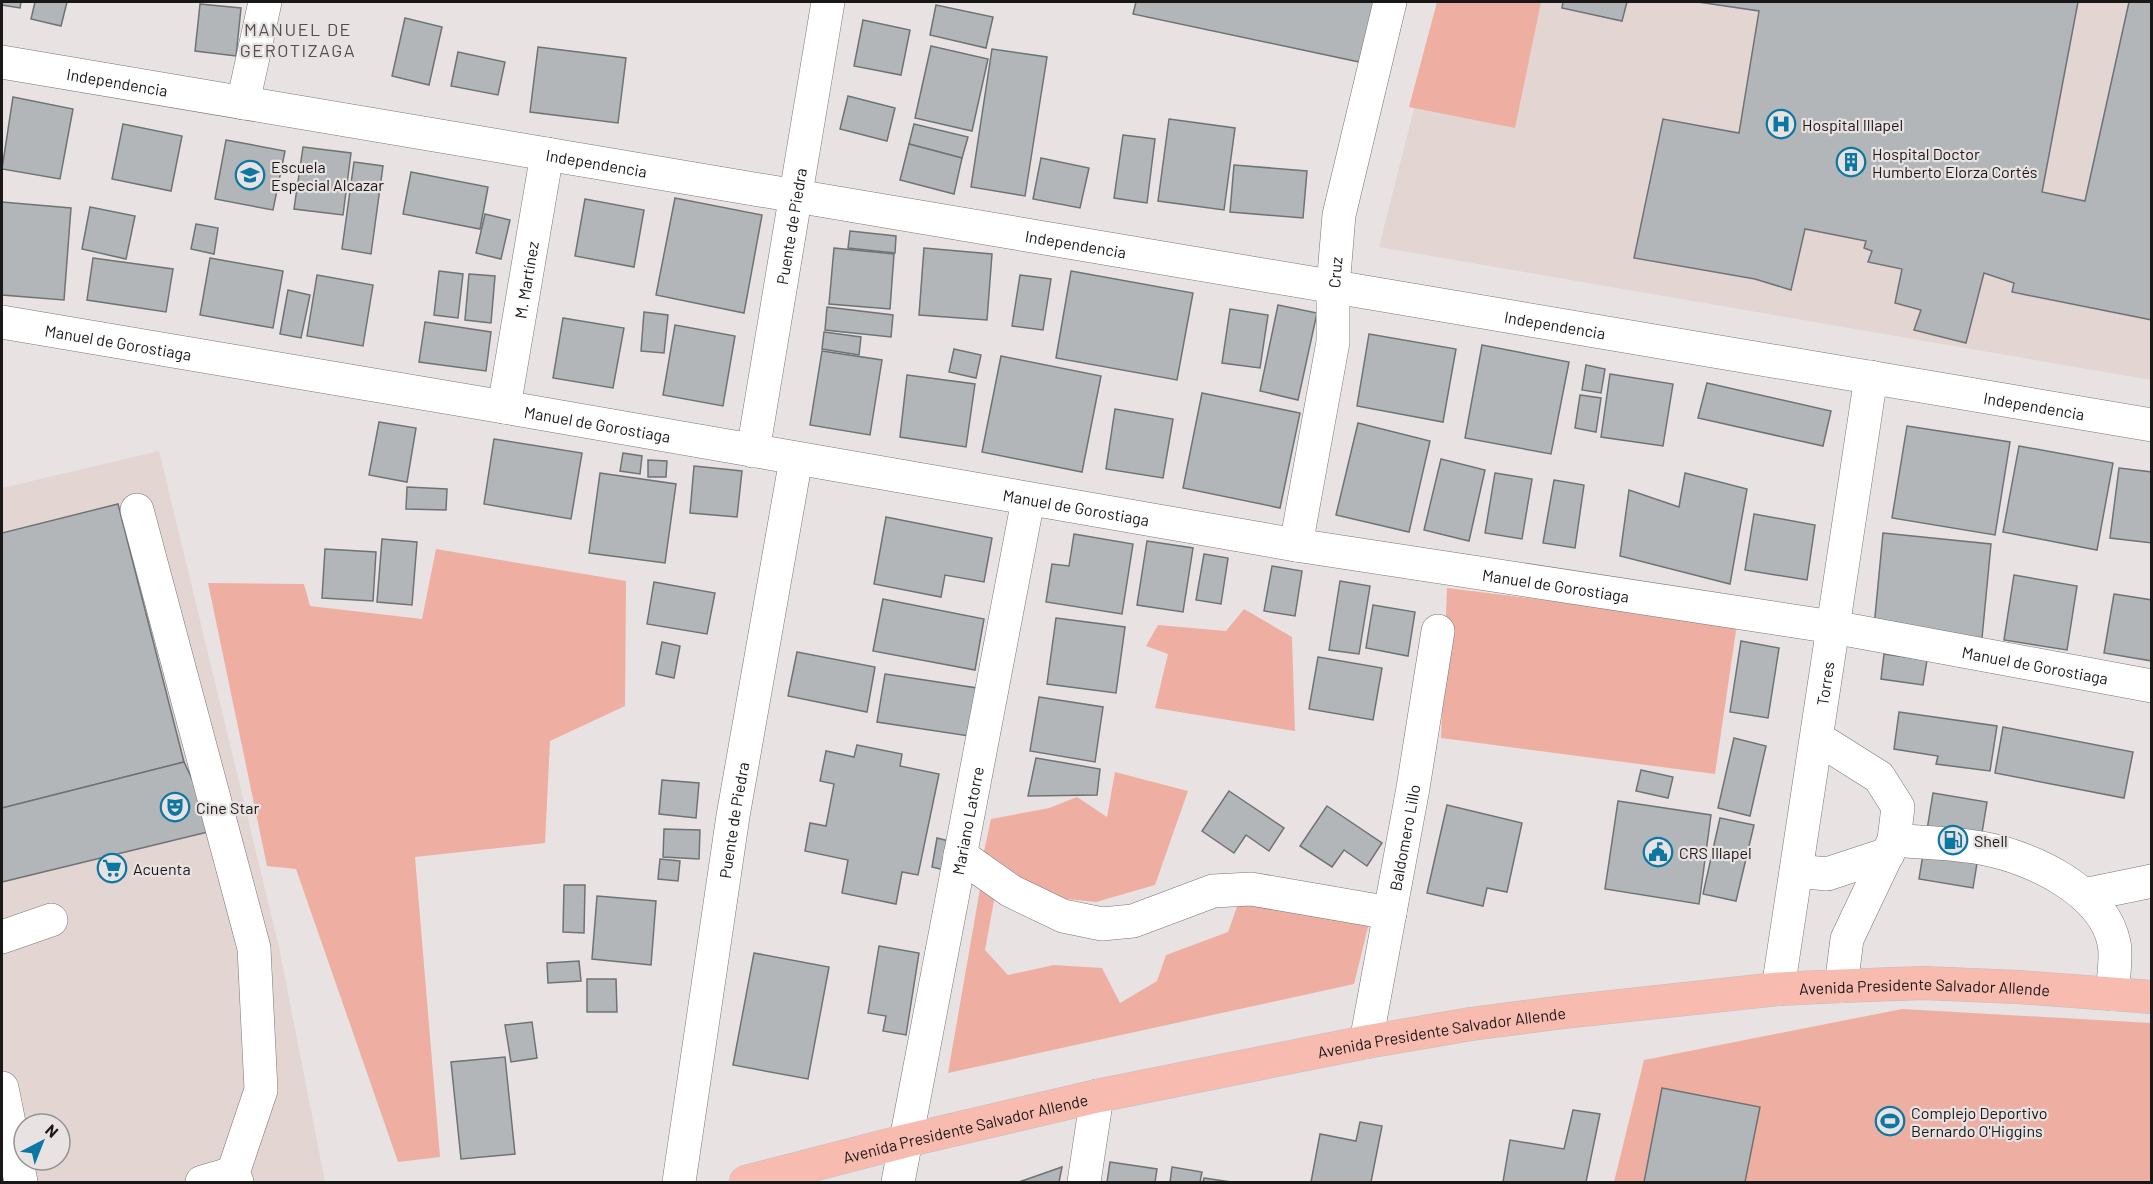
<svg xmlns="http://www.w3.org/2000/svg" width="2153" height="1184" font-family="Barlow,sans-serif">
  <rect width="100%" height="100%" fill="#e8e3e2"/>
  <g fill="#e2d5d2" fill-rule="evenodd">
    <path d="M1441 2H2151V380L1379 247Z"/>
    <path d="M159 451 279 947 325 1182H2V488ZM24 1124H60V1160H24Z"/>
  </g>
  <g fill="#eeafa2">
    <path d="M1437 2H1541L1515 128 1409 107Z"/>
    <path d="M436 549 626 581 625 706 550 741 545 843 415 857 440 1157 398 1162 296 869 267 866 208 583 304 584 310 606 422 619Z"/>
    <path d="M1447 588 1737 624 1715 774 1441 738Z"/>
    <path d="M1244 609 1292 637 1295 731 1155 708 1168 654 1146 646 1158 625 1226 631Z"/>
    <path d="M1115 772 1188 791 1155 885 1096 902 1037 896 981 865 991 819 1049 808 1077 797 1107 817Z"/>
    <path d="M980 889 996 890 985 950 1008 975 1054 965 1102 968 1120 1003 1157 981 1166 955 1228 932 1239 901 1369 923 1354 984 948 1073Z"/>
    <path d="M1902 1009 2151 1023V1182H1614L1644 1060Z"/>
  </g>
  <g fill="#b2b6b8" stroke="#6f7375" stroke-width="1.5">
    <path d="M2 2H21L20 8 2 5Z"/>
    <path d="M35 2H67L61 26 31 19Z"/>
    <path d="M1136 2H1374L1364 63 1133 14Z"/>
    <path d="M1563 2H1627L1622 21 1562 8Z"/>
    <path d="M1698 2H2078L2042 192 2085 201 2129 2H2152V320L2012 292 2014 283 1984 273 1966 343 1914 330 1921 310 1895 303 1902 269 1868 262 1872 251 1864 248 1866 241 1805 229 1791 290 1755 279 1634 258 1663 119 1739 133 1759 11Z"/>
    <path d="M200 4 241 8 236 56 195 51Z"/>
    <path d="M936 5 993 17 986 48 930 35Z"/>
    <path d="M405 18 442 27 429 85 392 76Z"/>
    <path d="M863 20 910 30 901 75 854 66Z"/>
    <path d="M931 46 988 59 972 131 915 118Z"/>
    <path d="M538 47 626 58 618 123 530 112Z"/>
    <path d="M992 49 1047 57 1025 196 971 187Z"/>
    <path d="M458 52 505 62 498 95 451 86Z"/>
    <path d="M848 96 895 108 887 141 840 129Z"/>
    <path d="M13 97 73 109 60 179 2 169Z"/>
    <path d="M1169 119 1235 128 1224 210 1158 201Z"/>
    <path d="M123 124 182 136 171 191 112 179Z"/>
    <path d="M914 124 968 137 962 158 909 144Z"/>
    <path d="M1123 135 1155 139 1147 203 1114 198Z"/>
    <path d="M226 140 285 151 273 210 215 199Z"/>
    <path d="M909 144 962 158 954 194 900 180Z"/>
    <path d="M303 147 351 153 343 215 294 209Z"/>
    <path d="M1041 158 1089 168 1080 208 1033 199Z"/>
    <path d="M354 162 383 166 371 254 342 249Z"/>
    <path d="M1234 165 1307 171 1303 218 1230 212Z"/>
    <path d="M411 172 488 187 480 229 403 214Z"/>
    <path d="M675 198 762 215 744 313 656 295Z"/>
    <path d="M585 199 644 210 634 267 575 256Z"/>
    <path d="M2 202 71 208 64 300 2 295Z"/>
    <path d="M90 207 135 216 126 259 82 249Z"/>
    <path d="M485 214 510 220 501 259 476 253Z"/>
    <path d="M196 224 218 228 214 254 191 249Z"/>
    <path d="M850 231 896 236 895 253 848 248Z"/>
    <path d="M834 248 894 254 890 309 829 304Z"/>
    <path d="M924 248 992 254 987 320 919 315Z"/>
    <path d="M93 258 173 269 166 312 87 300Z"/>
    <path d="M210 258 283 271 273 328 200 315Z"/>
    <path d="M439 271 463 274 458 318 434 315Z"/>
    <path d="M1071 271 1193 293 1177 380 1056 358Z"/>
    <path d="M469 274 495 276 491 323 465 320Z"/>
    <path d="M317 275 373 285 363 346 307 336Z"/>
    <path d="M1020 275 1051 279 1043 330 1012 326Z"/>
    <path d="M288 290 310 295 301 338 280 334Z"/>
    <path d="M1278 305 1317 313 1298 400 1260 391Z"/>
    <path d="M827 307 893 315 891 337 825 330Z"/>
    <path d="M1230 309 1268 315 1260 368 1222 363Z"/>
    <path d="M644 312 668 315 664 353 641 351Z"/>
    <path d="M563 318 624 328 613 388 553 378Z"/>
    <path d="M425 322 491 332 486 371 419 362Z"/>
    <path d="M675 325 735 336 723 406 663 395Z"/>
    <path d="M824 332 861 337 859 355 822 349Z"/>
    <path d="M1369 334 1456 349 1443 422 1357 406Z"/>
    <path d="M1482 345 1569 362 1551 454 1465 438Z"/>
    <path d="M954 349 981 355 976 378 949 372Z"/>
    <path d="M822 351 882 360 870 435 810 425Z"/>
    <path d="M1001 356 1101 376 1082 472 982 452Z"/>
    <path d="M1586 365 1605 369 1601 393 1582 390Z"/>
    <path d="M1610 374 1673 384 1663 446 1601 437Z"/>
    <path d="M907 375 975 384 966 447 900 437Z"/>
    <path d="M1707 383 1831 411 1823 446 1698 418Z"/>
    <path d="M1202 393 1300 413 1280 508 1183 488Z"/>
    <path d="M1580 395 1601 398 1596 432 1575 428Z"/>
    <path d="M1115 409 1173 419 1163 478 1106 469Z"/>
    <path d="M379 422 416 428 407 482 369 475Z"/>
    <path d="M1358 423 1430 441 1409 532 1336 515Z"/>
    <path d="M1907 426 2010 442 1995 535 1892 518Z"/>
    <path d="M494 439 582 453 571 519 484 504Z"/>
    <path d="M2019 446 2113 463 2097 550 2003 532Z"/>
    <path d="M623 453 642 456 640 474 620 471Z"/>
    <path d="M1441 459 1485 470 1469 541 1424 530Z"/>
    <path d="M648 460 667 461 666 477H648Z"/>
    <path d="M694 466 742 471 737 517 690 513Z"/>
    <path d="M2119 468 2152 472V543L2110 538Z"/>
    <path d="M600 473 676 484 665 563 589 553Z"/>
    <path d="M1495 473 1532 479 1522 539 1485 533Z"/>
    <path d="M1685 473 1747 489 1730 584 1620 556 1629 490 1679 507Z"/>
    <path d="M1554 480 1584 485 1575 548 1543 543Z"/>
    <path d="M407 487 447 489 446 510 406 509Z"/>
    <path d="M118 504 184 762 2 808V533Z"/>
    <path d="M1754 514 1815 525 1807 580 1745 570Z"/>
    <path d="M886 517 992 538 984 582 945 575 941 597 874 584Z"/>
    <path d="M1883 533 1991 544 1982 638 1874 627Z"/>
    <path d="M1074 534 1133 544 1122 614 1046 602 1052 564 1069 566Z"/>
    <path d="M382 539 417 542 412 605 377 602Z"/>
    <path d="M1147 541 1193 548 1183 612 1137 605Z"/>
    <path d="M325 549 376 552 373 601 322 598Z"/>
    <path d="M1204 554 1228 558 1221 604 1196 600Z"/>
    <path d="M1272 566 1302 571 1295 616 1264 611Z"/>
    <path d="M2014 575 2077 586 2067 650 2004 640Z"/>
    <path d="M1340 581 1370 586 1359 654 1329 650Z"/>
    <path d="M654 582 715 593 707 634 647 624Z"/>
    <path d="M2114 594 2152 600V661L2104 653Z"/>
    <path d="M883 599 984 619 975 670 873 651Z"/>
    <path d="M1373 605 1415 612 1408 656 1366 648Z"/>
    <path d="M1056 618 1125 627 1116 693 1047 684Z"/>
    <path d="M1741 641 1779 648 1768 718 1730 712Z"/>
    <path d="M662 642 680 646 674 678 656 674Z"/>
    <path d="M797 652 875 667 867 712 788 696Z"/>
    <path d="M1884 654 1927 660 1923 685 1881 679Z"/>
    <path d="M1318 657 1382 668 1373 720 1309 709Z"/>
    <path d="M885 674 977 688 969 736 877 722Z"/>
    <path d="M1039 697 1103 707 1095 762 1030 751Z"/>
    <path d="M1899 712 1997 726 1990 771 1936 764 1938 756 1894 749Z"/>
    <path d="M2003 727 2133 752 2124 798 1995 773Z"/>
    <path d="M1734 738 1766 746 1750 816 1718 808Z"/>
    <path d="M857 745 902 754 900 766 939 774 918 875 902 872 896 904 842 893 848 860 805 851 810 823 826 826 834 784 820 781 826 751 854 757Z"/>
    <path d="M1036 758 1100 769 1097 795 1028 796Z"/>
    <path d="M184 762 216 830 2 882V808Z"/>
    <path d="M1641 770 1673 777 1668 798 1636 791Z"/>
    <path d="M662 780 699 783 696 818 659 814Z"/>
    <path d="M1229 791 1284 828 1269 851 1246 835 1234 853 1202 831Z"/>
    <path d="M1933 793 1987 802 1973 888 1919 879Z"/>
    <path d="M1618 801 1711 815 1699 904 1605 889Z"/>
    <path d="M1447 805 1522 823 1507 892 1487 888 1483 906 1427 893Z"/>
    <path d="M1327 806 1382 843 1367 866 1344 850 1332 867 1300 846Z"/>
    <path d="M1720 818 1754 825 1736 901 1703 894Z"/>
    <path d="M664 829 700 830 699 859 663 857Z"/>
    <path d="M937 838 949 841 944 870 932 867Z"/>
    <path d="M660 859 680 861 678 881 658 879Z"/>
    <path d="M564 885H585L584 933 563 932Z"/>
    <path d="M597 896 656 901 651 965 592 959Z"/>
    <path d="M879 946 919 953 906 1035 883 1031 886 1016 868 1013Z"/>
    <path d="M754 953 829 967 808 1079 733 1065Z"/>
    <path d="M579 961 581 981 548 983 547 963Z"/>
    <path d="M587 979H616L617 1012H587Z"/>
    <path d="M532 1022 537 1058 511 1062 505 1025Z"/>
    <path d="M505 1057 515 1154 461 1159 451 1062Z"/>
    <path d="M1662 1088 1760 1107 1745 1182H1644Z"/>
    <path d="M1573 1110 1600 1114 1586 1182H1503L1510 1140 1564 1149Z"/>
    <path d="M1360 1122 1382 1126 1371 1182H1311L1320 1134 1356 1141Z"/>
    <path d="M1110 1162 1157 1169 1155 1182H1107Z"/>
    <path d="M1062 1167 1059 1182H1019Z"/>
    <path d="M1172 1167 1202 1172 1200 1182H1170Z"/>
    <path d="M1204 1178 1231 1182H1203Z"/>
  </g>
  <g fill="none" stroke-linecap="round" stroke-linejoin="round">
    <g stroke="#7a7574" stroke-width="34">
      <g id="minor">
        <path id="s1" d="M2 62 2152 425"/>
        <path d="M243 103 265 2"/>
        <path id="s2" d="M2 322 504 407 1296 545 1833 627 2152 686"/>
        <path id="s3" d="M504 407 547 154"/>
        <path id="s4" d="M753 451 828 2"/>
        <path d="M137 510 254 948 261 1090 233 1173 237 1182"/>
        <path id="s5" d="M1296 545 1333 342V287L1339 215 1390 2"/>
        <path d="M1817 738 1879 777 1898 807 1894 840 1847 939 1841 986"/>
        <path d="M1894 840C1925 843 1957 843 1986 849 2033 858 2104 892 2114 943 2117 957 2113 980 2112 994"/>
        <path d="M960 855 1011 891 1063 916 1102 924 1133 921 1213 891 1251 889 1390 913"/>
        <path d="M1797 871 1827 874 1888 854"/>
        <path d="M2084 895 2152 881"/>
        <path d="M2 937 51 920"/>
        <path id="s6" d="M1778 989 1871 377"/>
        <path id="s7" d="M1366 1042 1413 788 1438 631"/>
        <path d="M2 1088 21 1182"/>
        <path d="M202 1182 233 1173"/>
        <path id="s8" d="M679 1182 733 816 796 459"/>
        <path id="s9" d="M898 1182 1028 500"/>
        <path d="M1084 1182 1097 1096"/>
      </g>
    </g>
    <g stroke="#bfbebe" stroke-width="34">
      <g id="major">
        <path id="s10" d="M746 1182 905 1141 1097 1096 1366 1042 1471 1024 1564 1012 1778 989 1841 986 1923 983 2018 987 2152 997"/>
      </g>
    </g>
    <use href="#minor" stroke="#fff" stroke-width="33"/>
    <use href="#major" stroke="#f8bbaf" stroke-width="33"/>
  </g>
  <defs>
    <g id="hospital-ring" transform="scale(1.5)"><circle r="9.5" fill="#e8e3e2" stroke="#0b77a2" stroke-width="1.5"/><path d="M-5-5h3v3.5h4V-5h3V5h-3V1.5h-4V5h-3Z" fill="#0b77a2"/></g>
    <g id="building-ring" transform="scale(1.5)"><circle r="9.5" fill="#e8e3e2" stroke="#0b77a2" stroke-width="1.5"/><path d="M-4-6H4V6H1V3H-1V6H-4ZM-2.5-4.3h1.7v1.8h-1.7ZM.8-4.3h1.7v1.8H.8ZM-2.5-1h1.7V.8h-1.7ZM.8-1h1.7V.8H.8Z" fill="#0b77a2"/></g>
    <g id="school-ring" transform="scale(1.5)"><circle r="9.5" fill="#e8e3e2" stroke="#0b77a2" stroke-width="1.5"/><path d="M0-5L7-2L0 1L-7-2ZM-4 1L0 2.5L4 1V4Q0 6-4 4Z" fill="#0b77a2"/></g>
    <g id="theatre-ring" transform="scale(1.5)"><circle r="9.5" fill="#e8e3e2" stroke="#0b77a2" stroke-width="1.5"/><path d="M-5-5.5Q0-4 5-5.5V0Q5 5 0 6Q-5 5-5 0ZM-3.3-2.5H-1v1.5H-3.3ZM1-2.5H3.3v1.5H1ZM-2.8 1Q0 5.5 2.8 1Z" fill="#0b77a2"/></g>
    <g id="fuel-ring" transform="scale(1.5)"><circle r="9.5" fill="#e8e3e2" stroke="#0b77a2" stroke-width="1.5"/><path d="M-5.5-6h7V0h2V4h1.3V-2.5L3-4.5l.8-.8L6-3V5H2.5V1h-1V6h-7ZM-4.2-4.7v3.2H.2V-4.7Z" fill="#0b77a2"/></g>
    <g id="civic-ring" transform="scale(1.5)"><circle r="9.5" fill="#e8e3e2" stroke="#0b77a2" stroke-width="1.5"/><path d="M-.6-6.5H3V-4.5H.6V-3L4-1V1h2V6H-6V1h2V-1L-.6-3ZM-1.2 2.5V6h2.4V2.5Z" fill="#0b77a2"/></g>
    <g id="supermarket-ring" transform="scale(1.5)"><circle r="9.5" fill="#e8e3e2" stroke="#0b77a2" stroke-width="1.5"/><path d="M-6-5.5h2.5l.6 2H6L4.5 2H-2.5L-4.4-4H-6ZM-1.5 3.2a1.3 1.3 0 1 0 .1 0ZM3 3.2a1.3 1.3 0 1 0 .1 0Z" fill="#0b77a2"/></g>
    <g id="stadium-ring" transform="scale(1.5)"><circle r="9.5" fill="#e8e3e2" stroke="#0b77a2" stroke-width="1.5"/><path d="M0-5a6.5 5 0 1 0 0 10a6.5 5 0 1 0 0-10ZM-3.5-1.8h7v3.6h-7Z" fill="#0b77a2"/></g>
  </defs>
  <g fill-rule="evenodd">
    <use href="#hospital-ring" x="1781" y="124"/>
    <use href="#building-ring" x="1851" y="162"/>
    <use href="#school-ring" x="250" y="175"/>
    <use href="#theatre-ring" x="175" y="807"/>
    <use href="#fuel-ring" x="1953" y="840"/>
    <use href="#civic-ring" x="1658" y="852"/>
    <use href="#supermarket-ring" x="112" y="868"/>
    <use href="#stadium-ring" x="1890" y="1121"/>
  </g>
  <g text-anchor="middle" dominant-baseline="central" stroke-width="4.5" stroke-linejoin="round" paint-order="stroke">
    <g font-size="16" fill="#1a1817" stroke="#e8e3e2">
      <text stroke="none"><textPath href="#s1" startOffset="117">Independencia</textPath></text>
      <text stroke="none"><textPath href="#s1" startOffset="603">Independencia</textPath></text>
      <text stroke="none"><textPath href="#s4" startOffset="228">Puente de Piedra</textPath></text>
      <text stroke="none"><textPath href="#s1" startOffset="1089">Independencia</textPath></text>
      <text stroke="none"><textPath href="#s5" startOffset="276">Cruz</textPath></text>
      <text stroke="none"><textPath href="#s3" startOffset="129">M. Martínez</textPath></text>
      <text stroke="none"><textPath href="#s1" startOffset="1575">Independencia</textPath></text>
      <text stroke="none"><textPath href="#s2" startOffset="118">Manuel de Gorostiaga</textPath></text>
      <text stroke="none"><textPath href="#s1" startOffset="2061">Independencia</textPath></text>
      <text stroke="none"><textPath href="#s2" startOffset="604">Manuel de Gorostiaga</textPath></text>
      <text stroke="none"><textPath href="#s2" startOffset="1090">Manuel de Gorostiaga</textPath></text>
      <text stroke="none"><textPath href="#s2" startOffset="1576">Manuel de Gorostiaga</textPath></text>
      <text stroke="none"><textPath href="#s2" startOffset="2062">Manuel de Gorostiaga</textPath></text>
      <text stroke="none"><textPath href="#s6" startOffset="309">Torres</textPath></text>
      <text stroke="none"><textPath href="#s8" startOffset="366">Puente de Piedra</textPath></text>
      <text stroke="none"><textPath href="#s9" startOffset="368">Mariano Latorre</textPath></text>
      <text stroke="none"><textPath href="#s7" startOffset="208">Baldomero Lillo</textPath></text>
      <text stroke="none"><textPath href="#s10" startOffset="1198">Avenida Presidente Salvador Allende</textPath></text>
      <text stroke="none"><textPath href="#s10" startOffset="712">Avenida Presidente Salvador Allende</textPath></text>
      <text stroke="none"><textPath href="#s10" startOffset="226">Avenida Presidente Salvador Allende</textPath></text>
    </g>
    <g font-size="16" fill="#1a1817" stroke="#e8e3e2" text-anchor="start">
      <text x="1802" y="124">Hospital Illapel</text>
      <text x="1872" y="153">Hospital Doctor<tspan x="1872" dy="18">Humberto Elorza Cortés</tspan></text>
      <text x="271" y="166">Escuela<tspan x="271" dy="18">Especial Alcazar</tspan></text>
      <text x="196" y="807">Cine Star</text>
      <text x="1974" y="840">Shell</text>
      <text x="1679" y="852">CRS Illapel</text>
      <text x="133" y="868">Acuenta</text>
      <text x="1911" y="1112">Complejo Deportivo<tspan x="1911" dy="18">Bernardo O'Higgins</tspan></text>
    </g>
    <g font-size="18" letter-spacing="1.5" fill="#534f4e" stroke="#e8e3e2">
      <text x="298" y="29">MANUEL DE<tspan x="298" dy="21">GEROTIZAGA</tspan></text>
    </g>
  </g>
  <rect width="2153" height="1184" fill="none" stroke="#1a1817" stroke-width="6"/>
  <g transform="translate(42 1142) rotate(42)"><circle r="28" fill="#e8e3e2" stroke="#969291" stroke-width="1.5"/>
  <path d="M0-4.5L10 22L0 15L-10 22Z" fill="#0b77a2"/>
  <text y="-9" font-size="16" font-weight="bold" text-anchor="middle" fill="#1a1817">N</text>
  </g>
</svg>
